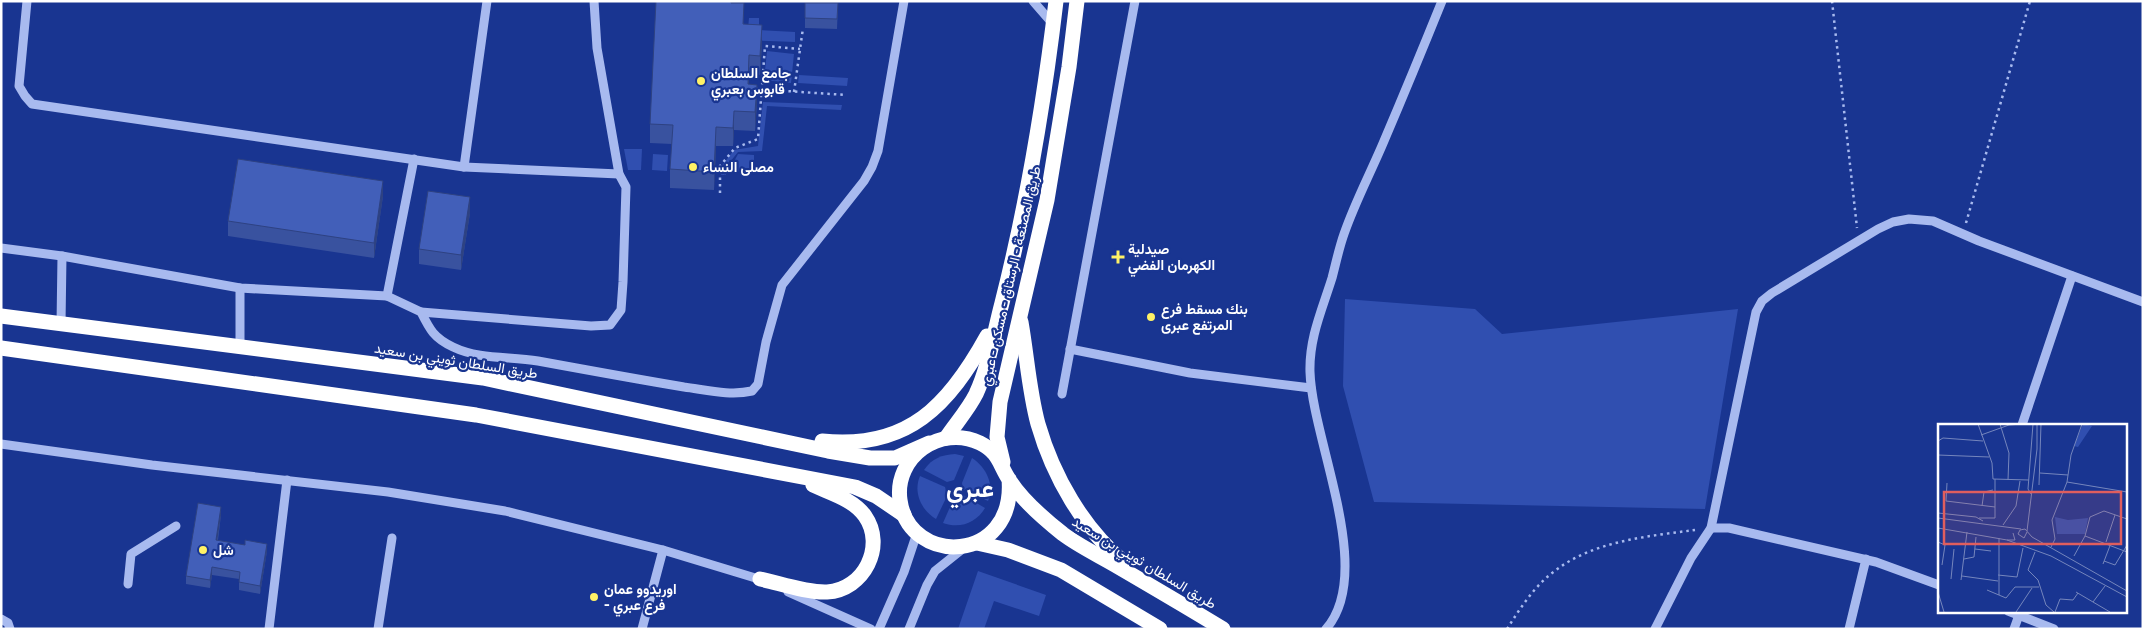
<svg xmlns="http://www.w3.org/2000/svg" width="2144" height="630" font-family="'Fira Sans',Vazirmatn,sans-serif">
  <rect width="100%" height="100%" fill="#193591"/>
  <g fill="#304fb0">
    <path d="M749 18H759V30L795 32V42L747 40Z"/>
    <path d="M767 51 794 54 791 83 764 80Z"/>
    <path d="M799 75 848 78 847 86 798 83Z"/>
    <path d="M763 102 842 105 841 110 767 106 762 151 738 152 726 167V175H721V167L734 150 758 146Z"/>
    <path d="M624 149H642L641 170H628Z"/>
    <path d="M653 154 668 155 667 171 652 170Z"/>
    <path d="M738 154 754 155V172L729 171Z"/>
    <path d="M1345 299 1475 309 1502 334 1738 309 1705 509 1374 502 1343 386Z"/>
    <path d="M955 454 964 456 954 480 947 482 924 470C932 458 942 455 955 454Z"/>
    <path d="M972 458C986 467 995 485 988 501L963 489 962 483Z"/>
    <path d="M920 476 945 487 947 496 936 519C921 510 913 492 920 476Z"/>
    <path d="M963 495 985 508C976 523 960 529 943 523L954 498Z"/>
    <path d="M978 571 1046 595 1039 616 994 601 984 629H958Z"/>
  </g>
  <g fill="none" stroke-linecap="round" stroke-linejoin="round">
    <g stroke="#a8baef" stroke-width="2.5" stroke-dasharray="2.5 4" stroke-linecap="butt">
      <path d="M1832 1 1857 228"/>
      <path d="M756 89 846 95"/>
      <path d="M794 92 803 28"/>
      <path d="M720 193V166L735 148 758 139 765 46 800 49"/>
      <path d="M1966 223 2030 1"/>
      <path d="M1507 629C1521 607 1535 585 1556 570 1594 541 1649 536 1695 530"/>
    </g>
    <g stroke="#a8baef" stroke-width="9">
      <path d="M27 1 19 86 25 96 32 104 464 167 619 174"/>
      <path d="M1033 1 1053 24"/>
      <path d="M464 167 487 1"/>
      <path d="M1 248 62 256 240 288 387 296 421 312C430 330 434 338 453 347 480 360 510 356 538 361 587 370 636 379 684 387 707 390 730 396 752 391L758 384 766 342 782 285 864 181 872 167 878 151 904 1"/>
      <path d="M240 288V347"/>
      <path d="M387 296 414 159"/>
      <path d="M421 312 591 326 610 325 621 310 623 282 626 187 619 174 597 48 594 1"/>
      <path d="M61 324 62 256"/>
      <path d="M1070 349 1190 373 1311 388"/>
      <path d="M1062 394 1135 1"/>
      <path d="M2022 425 2072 276"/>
      <path d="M1 444 152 465 388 492 505 511 663 550 762 580"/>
      <path d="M1711 528H1729L1876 562 1939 585"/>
      <path d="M128 584 131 554 176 526"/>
      <path d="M788 592 871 629"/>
      <path d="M2008 611 2054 629"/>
      <path d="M1 619 8 623 10 629"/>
      <path d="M269 629 287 480"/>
      <path d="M378 629 392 538"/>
      <path d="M642 629 663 550"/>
      <path d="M879 629 904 572 917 533"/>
      <path d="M909 629 927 585 935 571 965 547"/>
      <path d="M1326 629C1376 572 1312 440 1310 372 1309 338 1322 310 1332 278 1336 263 1339 248 1344 234 1355 202 1371 172 1384 141 1404 94 1423 48 1442 1"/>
      <path d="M1655 629 1691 558 1711 528 1756 312 1762 301 1772 293 1878 229 1893 222 1909 219 1933 221 1979 241 2143 302"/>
      <path d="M1849 629 1866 559"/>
      <path d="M2014 629 2019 615"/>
    </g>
    <g stroke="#fff" stroke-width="15">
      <path d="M1 316 483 378 828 451 870 458H895L929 443"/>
      <path d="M1021 322C1027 356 1029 391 1038 424 1053 476 1083 529 1125 563"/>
      <path d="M1 348 476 415 855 487 876 496 904 515"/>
      <path d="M946 438C956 423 968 410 976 394 989 366 994 333 1002 303 1027 204 1044 103 1056 1"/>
      <path d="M822 441C908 450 949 405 987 336"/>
      <path d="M1003 462 997 437 1000 402 1047 200 1069 67 1077 1"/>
      <path d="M1009 479C1016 564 909 567 900 500 894 457 940 424 980 443 1000 453 999 465 1010 481 1023 501 1044 519 1063 534 1079 546 1098 555 1115 565 1151 586 1187 607 1223 629"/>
      <path d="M977 543 1008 550 1061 570 1160 629"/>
      <path d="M760 579C779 583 807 593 827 592 864 590 886 546 865 516 853 499 830 493 813 485"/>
    </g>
  </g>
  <g fill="#39529f">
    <path d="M732 3 744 24 762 43 760 75 749 74V84L757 103 755 131 734 130 733 146H716L714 190 670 188V169L672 144 650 143V124Z"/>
    <path d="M805 3H838L837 29 805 28Z"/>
    <path d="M383 196 374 258 228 236V221Z"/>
    <path d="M470 213 461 270 419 264V249Z"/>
    <path d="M221 515 218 540 267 551 260 594 239 590V579L212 575 210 588 186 584V576Z"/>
  </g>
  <g fill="#2e4282">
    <path d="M762 25V43L760 75V56Z"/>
    <path d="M749 55V74L748 103V84Z"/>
    <path d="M757 85V103L755 131V112Z"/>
    <path d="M734 111V130L733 146V128Z"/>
    <path d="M716 127V146L714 190V172Z"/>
    <path d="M383 181V196L374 258V243Z"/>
    <path d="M470 197V213L461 270V255Z"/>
    <path d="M221 507V515L216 548V540Z"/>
    <path d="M267 544V551L260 594V586Z"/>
    <path d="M212 567V575L210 588V580Z"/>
  </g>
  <g fill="#425fb9" stroke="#2e4282">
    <path d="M656 1H731V3H744L743 24 762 25 760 56 749 55 748 84 757 85 755 112 734 111 733 128 716 127 714 172 670 169 673 125 650 124Z"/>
    <path d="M805 3H838L837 19 805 18Z"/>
    <path d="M238 159 383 181 374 243 228 221Z"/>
    <path d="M428 191 470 197 461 255 419 249Z"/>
    <path d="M198 503 221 507 216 540 245 545V540L267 544 260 586 239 582 240 572 212 567 210 580 186 576Z"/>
  </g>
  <g fill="#fff266" stroke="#193591" stroke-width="2">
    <circle cx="701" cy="81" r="5"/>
    <circle cx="693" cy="167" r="5"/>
    <path d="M1115.5 249.5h5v5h5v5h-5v5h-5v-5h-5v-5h5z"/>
    <circle cx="1151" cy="317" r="5"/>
    <circle cx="203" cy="550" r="5"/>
    <circle cx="594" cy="597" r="5"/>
  </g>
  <g text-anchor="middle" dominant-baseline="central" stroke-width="4.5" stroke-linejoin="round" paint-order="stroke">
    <g font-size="14" font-weight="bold" fill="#fff" stroke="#193591" text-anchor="start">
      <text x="711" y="73">جامع السلطان<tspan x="711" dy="16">قابوس بعبري</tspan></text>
      <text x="703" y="167">مصلى النساء</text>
      <text x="1128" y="249">صيدلية<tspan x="1128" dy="16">الكهرمان الفضي</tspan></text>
      <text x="1161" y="309">بنك مسقط فرع<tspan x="1161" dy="16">المرتفع عبرى</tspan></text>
      <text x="213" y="550">شل</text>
      <text x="604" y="589">اوريدوو عمان<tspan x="604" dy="16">- فرع عبري</tspan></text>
    </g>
    <g font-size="14" fill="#fff" stroke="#193591">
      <text transform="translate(1011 276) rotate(-77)">طريق المصنعة - الرستاق - مسكن - عبري</text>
      <text transform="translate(456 361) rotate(9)">طريق السلطان ثويني بن سعيد</text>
      <text transform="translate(1144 563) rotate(31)">طريق السلطان ثويني بن سعيد</text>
    </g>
    <g font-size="24" font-weight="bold" fill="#fff" stroke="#193591">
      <text x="970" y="489">عبري</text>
    </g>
  </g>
  <g transform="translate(1938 424)">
    <rect width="189" height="189" fill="#193591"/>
    <path d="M145 0 154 2 140 23 136 22ZM117 93 130 96 150 94 147 110H119Z" fill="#304fb0"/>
    <path fill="none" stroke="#7586bd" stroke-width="1" d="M40 0 54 39 55 55 91 56M62 0 71 29 70 56M144 0 133 31 129 58 189 68M43 11 71 1 84 0M0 17 5 14 45 17M0 31 51 33M102 49 130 51M9 59 8 77 57 83M101 61 103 0M93 70 90 65 95 0M44 82 46 68 55 66M0 89 38 93 45 97M0 94 83 105M41 94H57V55M65 101 78 82 82 57M0 104 69 116 113 132 189 173M89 107 99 25V0M89 108 86 114 80 110 82 106 87 105 94 113 189 167M147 112 189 128M61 114V171M69 116H77L75 109M0 118 7 121 4 141M168 118 177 91M113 123 117 115 114 96 129 58M37 125 53 127M97 128 90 146 100 156 108 181 116 188M136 132 147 112 152 93 166 87 189 95M26 135 36 133 38 113M166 137 177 141 189 121M165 140 173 119M60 151 79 153 85 124M24 152 60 157M13 155 16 125M23 156 29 108M49 166 68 174 77 163H101M0 168 6 188M138 168 172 188M155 178 167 162M78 188 94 164M117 188 122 175 135 176 140 169"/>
    <path fill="#e05e5e" fill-opacity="0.15" stroke="#e05e5e" stroke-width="2.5" d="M6 68H183V120H6Z"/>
    <rect width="189" height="189" fill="none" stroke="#fff" stroke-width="2.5"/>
  </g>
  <rect width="2144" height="630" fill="none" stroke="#ffffff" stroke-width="5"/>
</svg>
